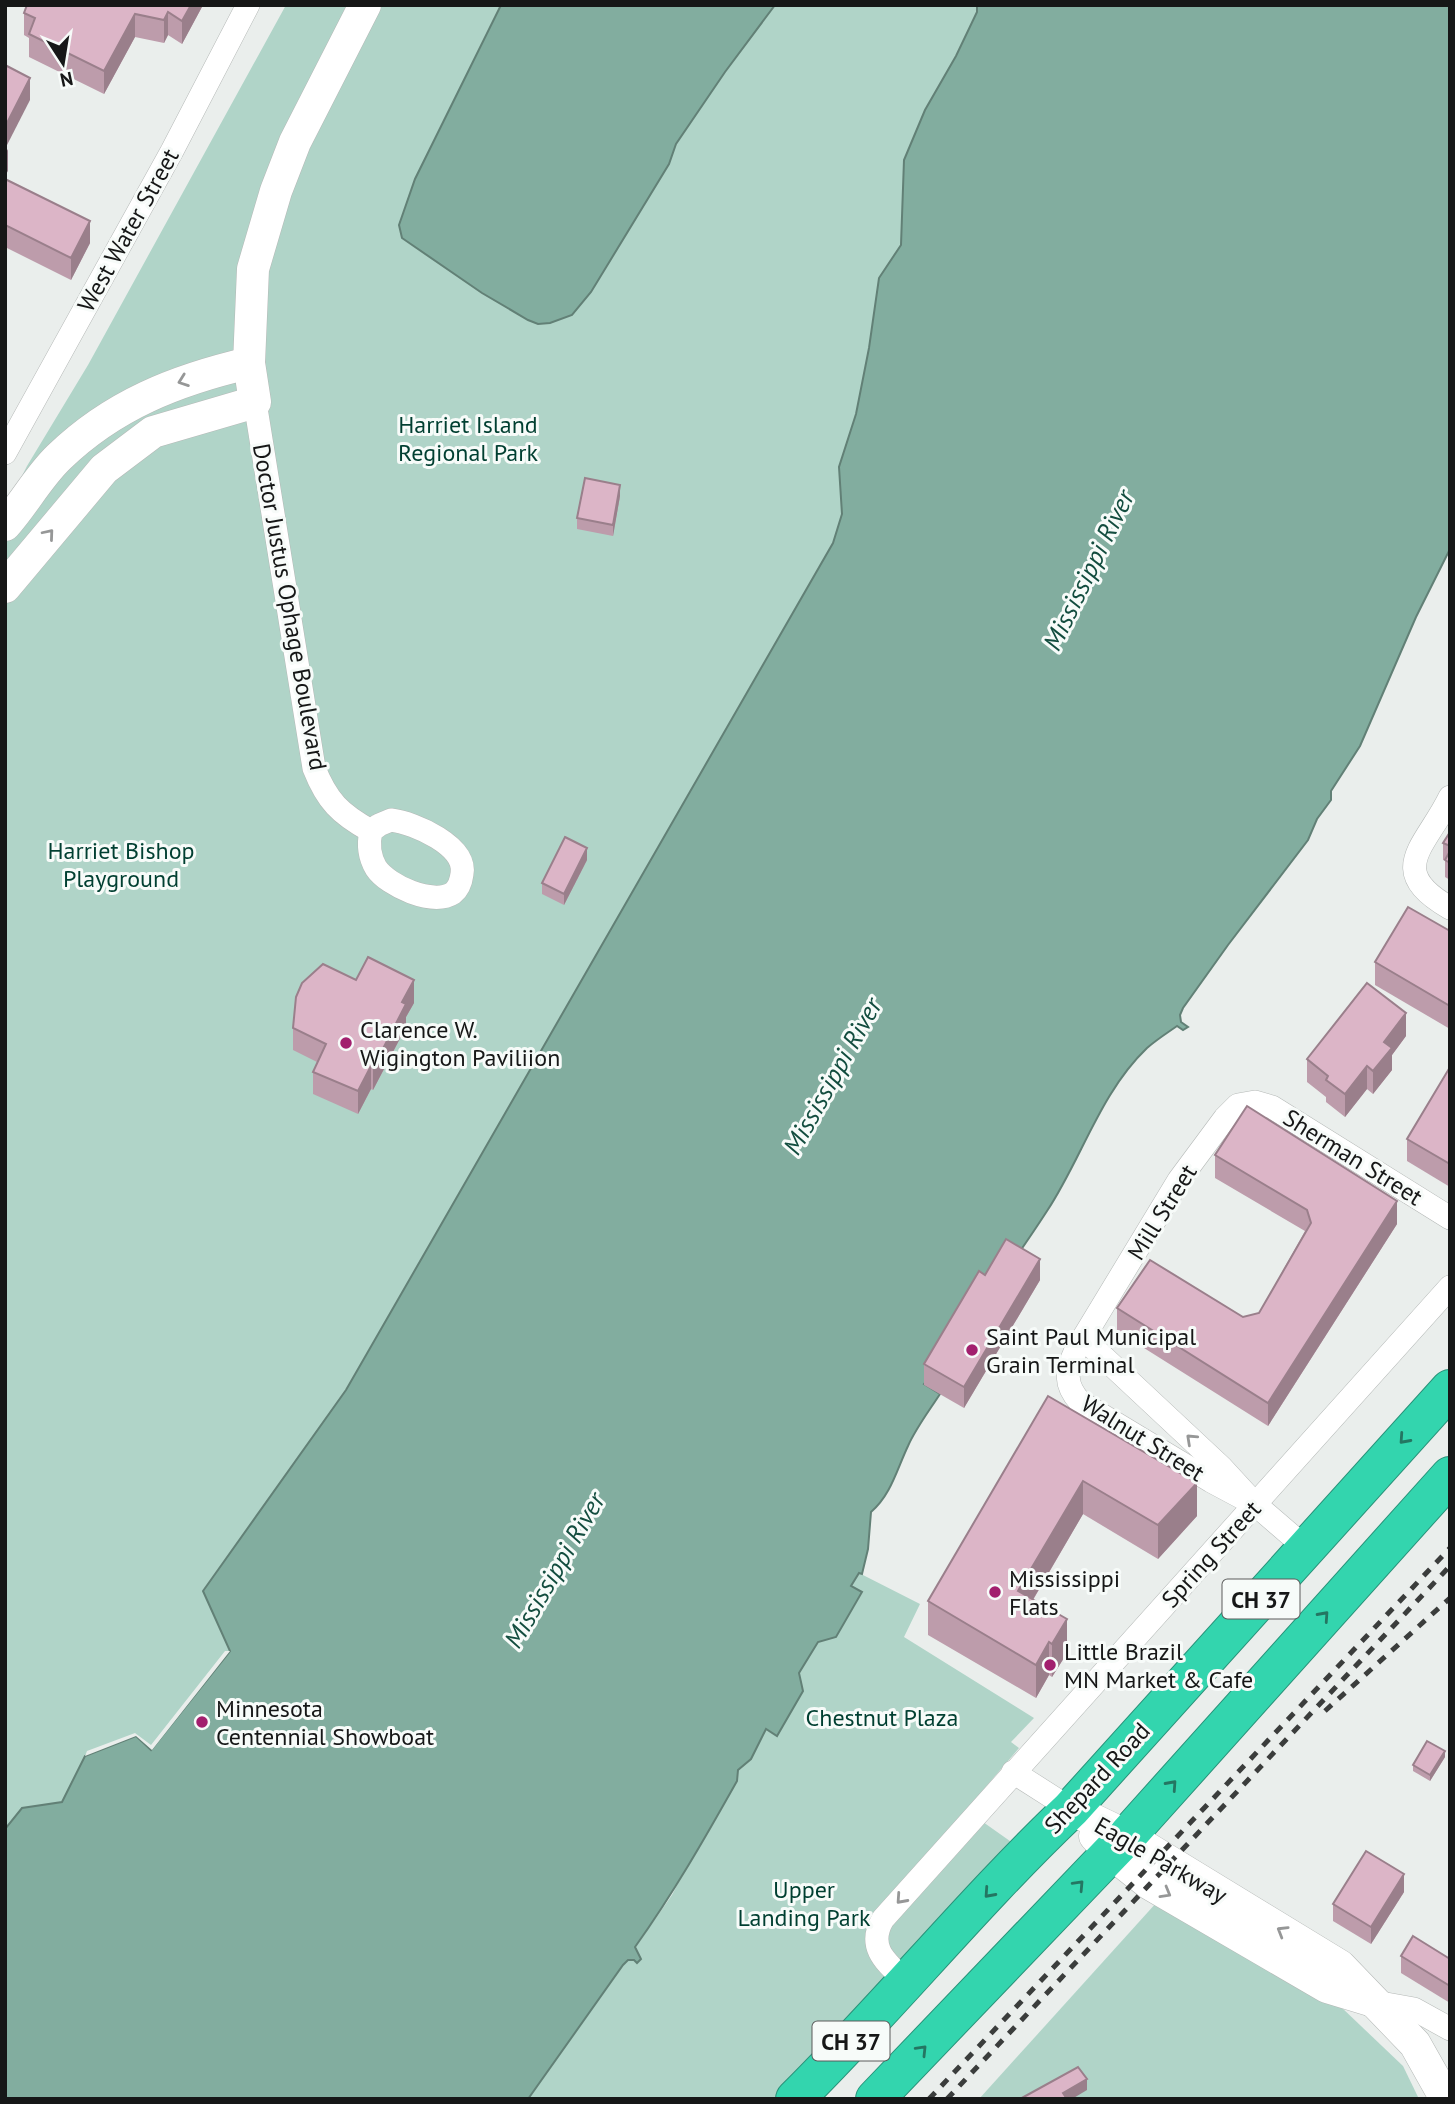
<svg xmlns="http://www.w3.org/2000/svg" width="1455" height="2104" font-family="'PT Sans',sans-serif">
  <rect width="100%" height="100%" fill="#eaeeec"/>
  <g fill="#b0d4c8">
    <path d="M286 5H977V12L956 56 925 110 904 203 901 245 879 279 869 348 856 414 839 467 842 514 833 543 346 1390 203 1591 230 1651 152 1750 85 1755 62 1803 22 1808 5 1829V510L27 466 88 365Z"/>
    <path d="M859 1573 920 1604 904 1637 1034 1718 1011 1742 1019 1748 966 1810 1017 1846 917 1956 774 2099H528L623 1965 628 1960H634L635 1948 672 1895 737 1770 751 1759 766 1729 777 1735 803 1691 799 1673 818 1642 836 1637 862 1593 851 1586Z"/>
    <path d="M1157 1902 1340 2006 1403 2066 1419 2099H979Z"/>
  </g>
  <g fill="#82ad9f" stroke="#628076" stroke-width="2">
    <path d="M501 5H775L725 72 676 144 669 164 591 292 572 315 550 323 538 324 528 320 482 293 402 238 399 225 415 179Z"/>
    <path d="M977 5H1450V549L1416 617 1360 746 1331 791V800L1317 819 1308 840 1228 945 1183 1008 1180 1015 1181 1022 1188 1027 1183 1030 1177 1026C1167 1033 1156 1040 1147 1048 1100 1093 1082 1158 1047 1211 1009 1270 966 1327 924 1384L940 1394C929 1411 916 1428 908 1446 897 1469 891 1495 871 1512L868 1549 862 1574 859 1573 851 1586 862 1592 836 1637 818 1642 799 1673 803 1691 777 1736 766 1729 751 1759 738 1770 737 1781C705 1838 673 1894 635 1947L641 1959 637 1963 634 1960H628L623 1965 528 2099H5V1829L22 1808 62 1802 85 1756 136 1736 151 1750 230 1651 203 1591 346 1390 833 543 842 514 839 467 856 414 869 348 879 278 901 245 904 160 925 110 956 56 977 12Z"/>
  </g>
  <path fill="#eaeeec" d="M225 1651H230L152 1750 136 1736 85 1756 87 1751 135 1733 151 1745Z"/>
  <g fill="none" stroke-linecap="round" stroke-linejoin="round">
    <g stroke="#b5b9b7" stroke-width="24">
      <g id="street">
        <path d="M255 402 314 768C327 801 340 814 371 831"/>
        <path d="M5 453 172 151 248 5"/>
        <path d="M1450 797C1426 847 1384 870 1450 908"/>
        <path d="M391 820C415 823 467 846 462 874 461 882 459 888 453 893 433 906 388 886 376 868 369 856 368 844 371 831L379 825Z"/>
        <path d="M1084 1339 1222 1468 1256 1505 1307 1549"/>
        <path d="M1256 1505 1211 1481 1080 1402C1064 1384 1066 1371 1076 1350L1179 1180 1225 1118 1238 1105 1255 1102 1272 1107 1450 1218"/>
        <path d="M1013 1772 1071 1809"/>
        <path d="M907 1982C887 1963 866 1948 883 1919L1450 1287"/>
        <path d="M1375 2002 1414 2009 1450 2029"/>
      </g>
    </g>
    <g stroke="#b5b9b7" stroke-width="33">
      <g id="secondary">
        <path d="M5 525C24 504 38 477 59 457 113 405 176 380 249 363"/>
        <path d="M5 587 104 469 153 432 255 402 249 363 253 269 276 191 295 142 365 5"/>
        <path d="M1071 1809 1127 1836 1340 1966 1415 2044 1446 2099"/>
        <path d="M1095 1836 1111 1853 1150 1884 1327 1987 1373 2001"/>
      </g>
    </g>
    <g stroke="#299279" stroke-width="40">
      <g id="highway">
        <path d="M795 2099C890 2005 974 1901 1071 1809L1450 1389"/>
        <path d="M875 2099 1127 1836 1450 1476"/>
      </g>
    </g>
    <use href="#street" stroke="#fff" stroke-width="23"/>
    <use href="#secondary" stroke="#fff" stroke-width="32"/>
    <use href="#highway" stroke="#33d5ae" stroke-width="38"/>
    <g stroke="#3b3d3c" stroke-width="5" stroke-dasharray="9 9" stroke-linecap="butt">
      <path d="M1325 1711 1450 1598"/>
      <path d="M929 2099 1450 1548"/>
      <path d="M947 2099 1450 1566"/>
    </g>
  </g>
  <g fill="#bd9cab">
    <path d="M203 5 182 44 168 35 164 43 135 37 104 94 29 57V38L24 35V13Z"/>
    <path d="M5 179 90 243 71 280 5 247Z"/>
    <path d="M620 496 613 536 577 529V518Z"/>
    <path d="M1450 832V880L1445 877V860H1443V843Z"/>
    <path d="M587 860 564 905 542 894V883Z"/>
    <path d="M1450 931V1029L1375 985V962Z"/>
    <path d="M356 980 414 1003 406 1017V1027L373 1090 371 1089 358 1114 313 1094V1072L317 1062 293 1050V1028Z"/>
    <path d="M1406 1036 1392 1055V1070L1373 1094 1367 1089 1345 1117 1326 1102V1097L1307 1082V1059Z"/>
    <path d="M1450 1067V1187L1407 1161V1139Z"/>
    <path d="M1215 1155 1397 1224 1268 1426 1117 1331V1308L1243 1317 1259 1313 1305 1231 1215 1178Z"/>
    <path d="M985 1275 1040 1280 964 1408 924 1385V1364Z"/>
    <path d="M1048 1396 1197 1516 1158 1559 1083 1514 1033 1600 1067 1653 1052 1677 1049 1675 1036 1698 928 1635V1601Z"/>
    <path d="M1445 1757 1430 1781 1413 1771V1765Z"/>
    <path d="M1404 1892 1371 1944 1333 1921V1904Z"/>
    <path d="M1401 1956 1450 1959V2003L1401 1973Z"/>
  </g>
  <g fill="#9a7f8b">
    <path d="M191 5H203L182 44V21Z"/>
    <path d="M168 12V35L164 43V20Z"/>
    <path d="M135 14V37L104 94V71Z"/>
    <path d="M30 78V100L5 149V127Z"/>
    <path d="M8 149V171L5 176V154Z"/>
    <path d="M90 221V243L71 280V258Z"/>
    <path d="M620 485V496L613 536V525Z"/>
    <path d="M587 848V860L564 905V894Z"/>
    <path d="M414 980V1003L406 1017V1027L373 1090V1068L402 1002Z"/>
    <path d="M1406 1013V1036L1392 1055V1070L1373 1094V1071L1384 1042Z"/>
    <path d="M371 1066V1089L358 1114V1091Z"/>
    <path d="M1367 1066V1089L1345 1117V1094Z"/>
    <path d="M1397 1201V1224L1268 1426V1403Z"/>
    <path d="M1040 1259V1280L964 1408V1387Z"/>
    <path d="M1083 1481V1514L1018 1625V1591Z"/>
    <path d="M1197 1483V1516L1158 1559V1525Z"/>
    <path d="M1067 1619V1653L1052 1677V1644Z"/>
    <path d="M1049 1642V1675L1036 1698V1665Z"/>
    <path d="M1445 1751V1757L1430 1781V1775Z"/>
    <path d="M1404 1874V1892L1371 1944V1927Z"/>
    <path d="M1087 2079V2090L1072 2099H1063V2093Z"/>
  </g>
  <g fill="#dcb5c7" stroke="#9a7f8b" stroke-width="2">
    <path d="M27 5H191L182 21 168 12 164 20 135 14 104 71 29 34 35 18 24 13Z"/>
    <path d="M5 65 30 78 5 127Z"/>
    <path d="M5 179 90 221 71 258 5 225Z"/>
    <path d="M585 478 620 485 613 525 577 518Z"/>
    <path d="M1450 832V846L1443 843Z"/>
    <path d="M565 837 587 848 564 894 542 883Z"/>
    <path d="M1450 851V863L1445 860Z"/>
    <path d="M1408 907 1450 931V1006L1375 962Z"/>
    <path d="M368 957 414 980 402 1002 406 1004 373 1068 371 1066 358 1091 313 1072 326 1044 293 1028 296 997 302 983 323 964 356 980Z"/>
    <path d="M1367 983 1406 1013 1384 1042 1392 1048 1373 1071 1367 1066 1345 1094 1326 1080 1328 1076 1307 1059Z"/>
    <path d="M1450 1067V1164L1407 1139Z"/>
    <path d="M1247 1106 1397 1201 1268 1403 1117 1308 1150 1260 1243 1317 1259 1313 1311 1223 1307 1210 1215 1155Z"/>
    <path d="M1006 1239 1040 1259 964 1387 924 1364 979 1271 985 1275Z"/>
    <path d="M1048 1396 1197 1483 1158 1525 1083 1481 1018 1591 1067 1619 1052 1644 1049 1642 1036 1665 928 1601Z"/>
    <path d="M1427 1741 1445 1751 1430 1775 1413 1765Z"/>
    <path d="M1366 1851 1404 1874 1371 1927 1333 1904Z"/>
    <path d="M1413 1936 1450 1959V1986L1401 1956Z"/>
    <path d="M1078 2067 1087 2079 1063 2093 1067 2099H1020Z"/>
  </g>
  <defs><path id="oneway-chevron" d="M-2-3.5L2.5 0L-2 3.5" fill="none" stroke-width="1.6" stroke-linecap="round" stroke-linejoin="round" transform="scale(1.75)"/></defs>
  <g stroke="#969797">
    <use href="#oneway-chevron" transform="translate(183 381) rotate(160)"/>
    <use href="#oneway-chevron" transform="translate(49 534) rotate(-50)"/>
    <use href="#oneway-chevron" transform="translate(1191 1439) rotate(-137)"/>
    <use href="#oneway-chevron" transform="translate(1166 1893) rotate(30)"/>
    <use href="#oneway-chevron" transform="translate(901 1899) rotate(132)"/>
    <use href="#oneway-chevron" transform="translate(1282 1931) rotate(-149)"/>
  </g>
  <g stroke="#247662">
    <use href="#oneway-chevron" transform="translate(1404 1439) rotate(132)"/>
    <use href="#oneway-chevron" transform="translate(1324 1616) rotate(-48)"/>
    <use href="#oneway-chevron" transform="translate(1172 1785) rotate(-48)"/>
    <use href="#oneway-chevron" transform="translate(1079 1885) rotate(-47)"/>
    <use href="#oneway-chevron" transform="translate(989 1893) rotate(132)"/>
    <use href="#oneway-chevron" transform="translate(922 2050) rotate(-46)"/>
  </g>
  <g fill="#a21f6e" stroke="#f7fbf9" stroke-width="2.5">
    <circle cx="346" cy="1043" r="7"/>
    <circle cx="972" cy="1350" r="7"/>
    <circle cx="995" cy="1592" r="7"/>
    <circle cx="1050" cy="1665" r="7"/>
    <circle cx="202" cy="1722" r="7"/>
  </g>
  <g text-anchor="middle" dominant-baseline="central" stroke-width="6" stroke-linejoin="round" paint-order="stroke">
    <g fill="#f7fbf9" stroke="#5a5b5b" stroke-width="2">
      <rect x="1222.5" y="1579.5" width="77" height="39" rx="5"/>
      <rect x="812.5" y="2021.5" width="77" height="39" rx="5"/>
    </g>
    <g font-size="23" font-weight="bold" fill="#161717">
      <text x="1261" y="1599">CH 37</text>
      <text x="851" y="2041">CH 37</text>
    </g>
    <g font-size="24" fill="#161717" stroke="#f7fbf9">
      <text transform="translate(128 230) rotate(-61)">West Water Street</text>
      <text transform="translate(290 607) rotate(80)">Doctor Justus Ophage Boulevard</text>
      <text transform="translate(1353 1157) rotate(32)">Sherman Street</text>
      <text transform="translate(1162 1212) rotate(-58)">Mill Street</text>
      <text transform="translate(1143 1438) rotate(32)">Walnut Street</text>
      <text transform="translate(1211 1554) rotate(-48)">Spring Street</text>
      <text transform="translate(1097 1778) rotate(-47)">Shepard Road</text>
      <text transform="translate(1161 1860) rotate(30)">Eagle Parkway</text>
    </g>
    <g font-size="24" fill="#003f31" stroke="#f7fbf9">
      <text x="468" y="424">Harriet Island<tspan x="468" dy="28">Regional Park</tspan></text>
      <text x="121" y="850">Harriet Bishop<tspan x="121" dy="28">Playground</tspan></text>
      <text x="882" y="1717">Chestnut Plaza</text>
      <text x="804" y="1889">Upper<tspan x="804" dy="28">Landing Park</tspan></text>
    </g>
    <g font-size="24" fill="#161717" stroke="#f7fbf9" text-anchor="start">
      <text x="360" y="1029">Clarence W.<tspan x="360" dy="28">Wigington Paviliion</tspan></text>
      <text x="986" y="1336">Saint Paul Municipal<tspan x="986" dy="28">Grain Terminal</tspan></text>
      <text x="1009" y="1578">Mississippi<tspan x="1009" dy="28">Flats</tspan></text>
      <text x="1064" y="1651">Little Brazil<tspan x="1064" dy="28">MN Market &amp; Cafe</tspan></text>
      <text x="216" y="1708">Minnesota<tspan x="216" dy="28">Centennial Showboat</tspan></text>
    </g>
    <g font-size="26" font-style="italic" fill="#134d3f" stroke="#f7fbf9">
      <text transform="translate(1088 570) rotate(-64)">Mississippi River</text>
      <text transform="translate(832 1076) rotate(-61)">Mississippi River</text>
      <text transform="translate(554 1570) rotate(-60)">Mississippi River</text>
    </g>
  </g>
  <rect width="1455" height="2104" fill="none" stroke="#161717" stroke-width="14"/>
  <g transform="translate(63 63) rotate(168)" stroke="#f7fbf9" stroke-width="5" paint-order="stroke">
  <path d="M0-5L12 26L0 18L-12 26Z" fill="#161717"/>
  <text y="-10" font-size="19" font-weight="bold" text-anchor="middle" fill="#161717">N</text>
  </g>
</svg>
